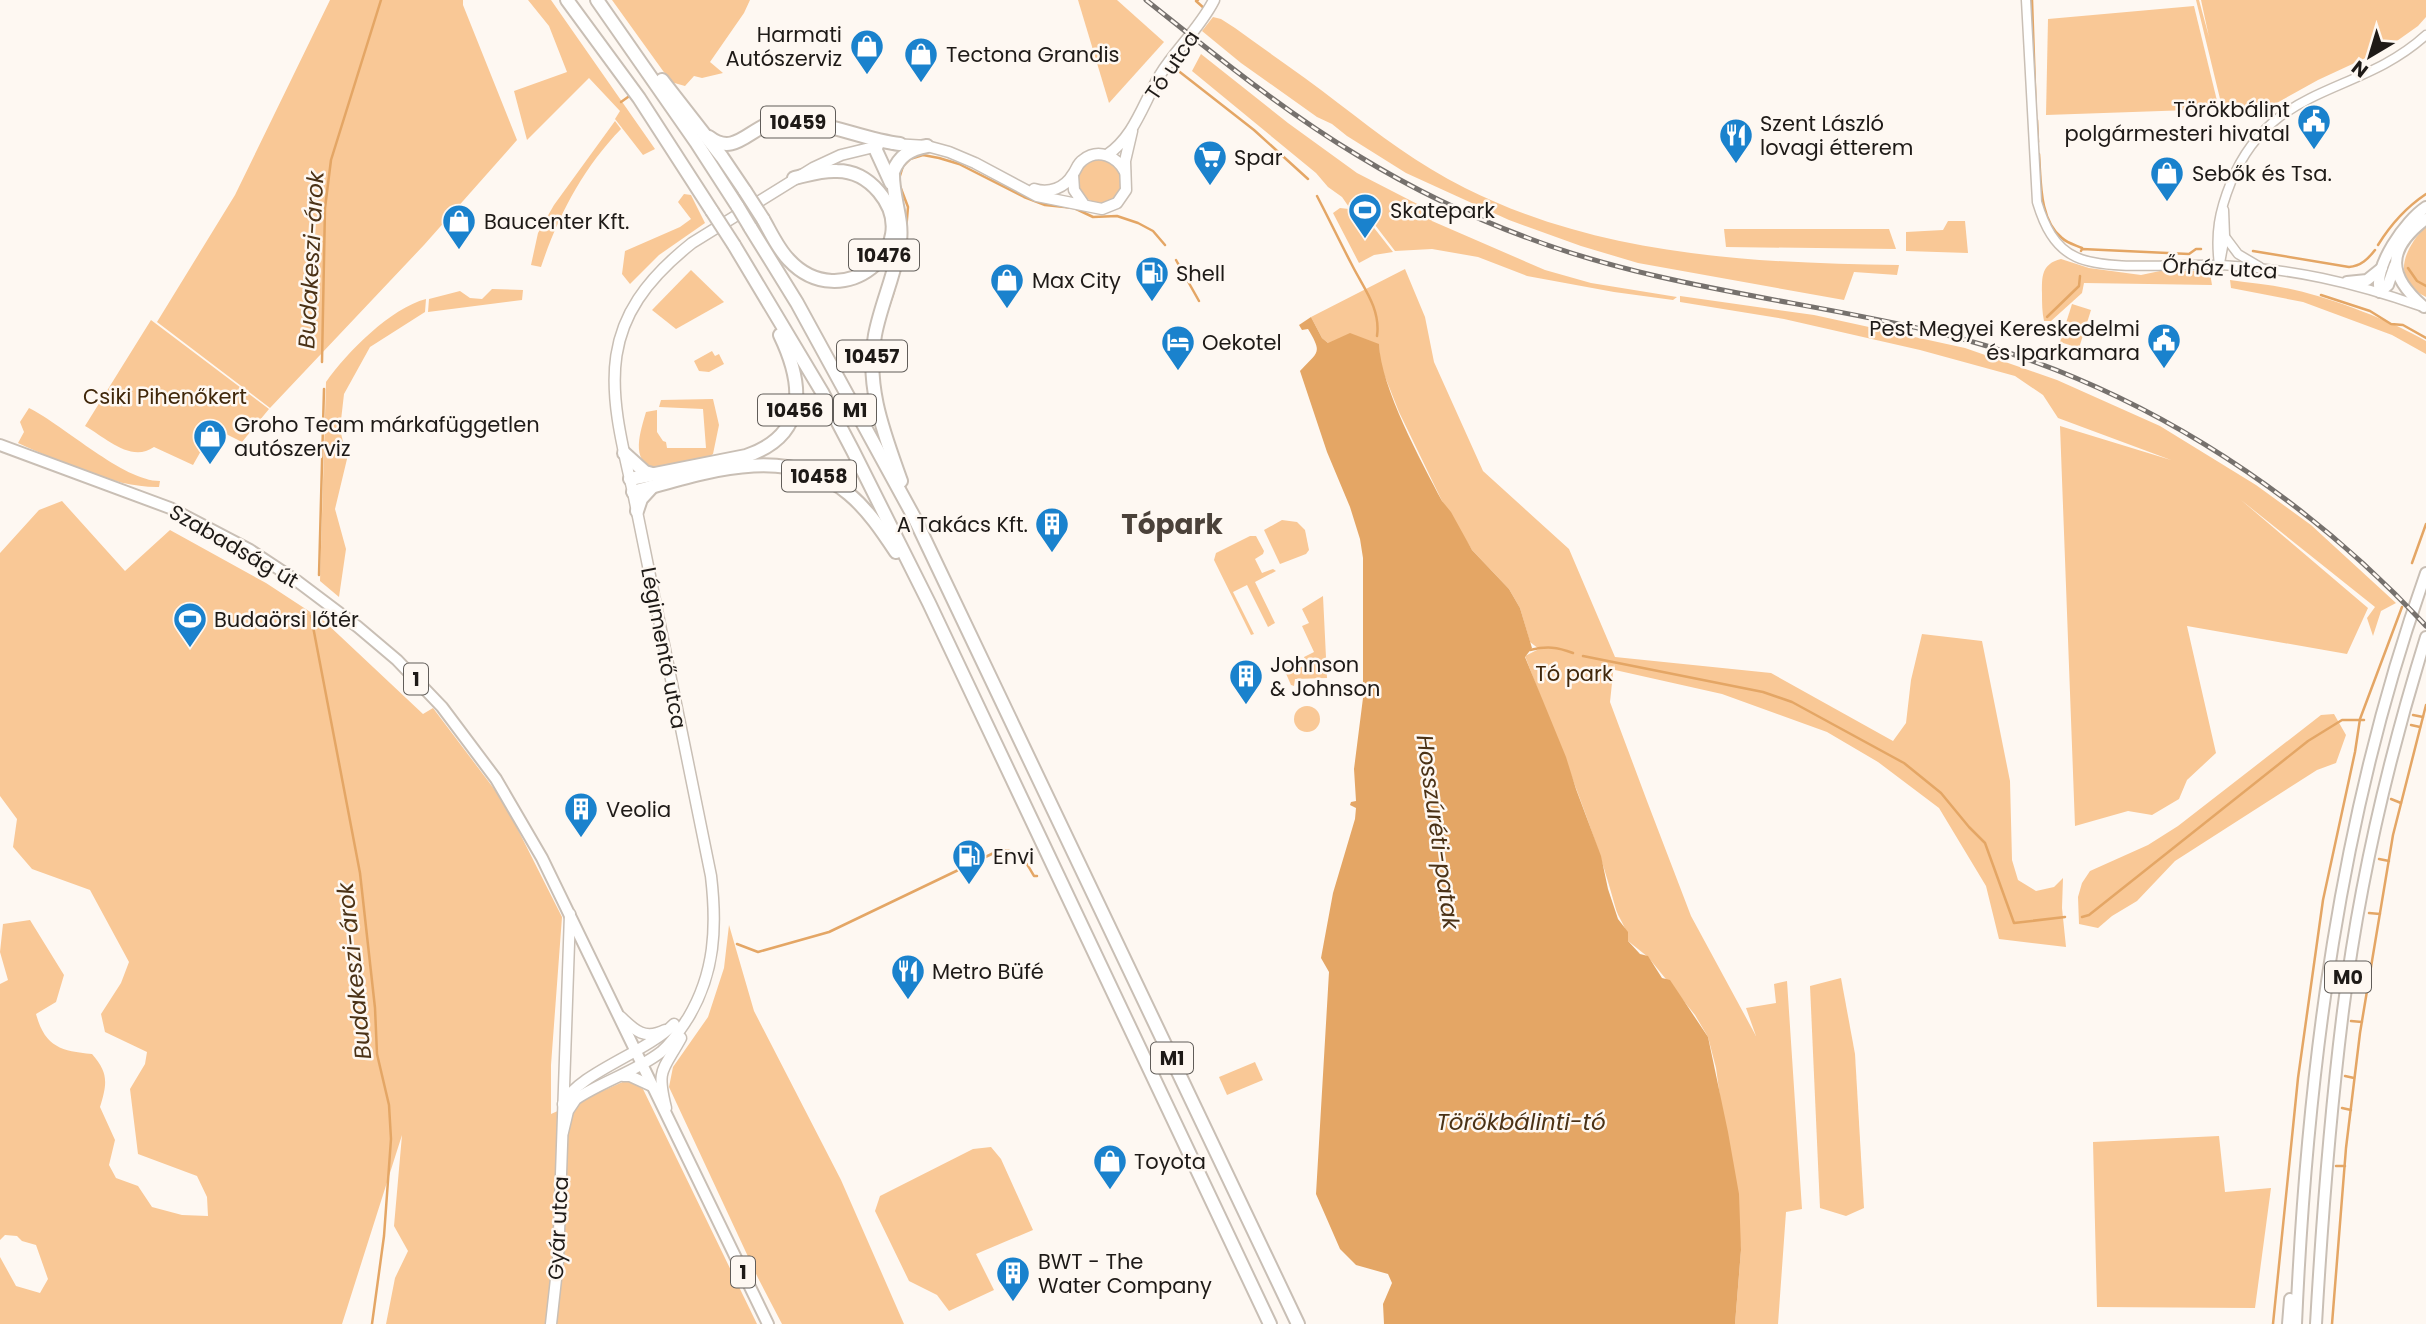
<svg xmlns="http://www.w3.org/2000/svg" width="2426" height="1324" font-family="Poppins,sans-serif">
  <rect width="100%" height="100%" fill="#fef8f2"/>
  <g fill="#f9c896">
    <path d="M330 0H463V5L517 140 424 245 270 408 157 322 235 195Z"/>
    <path d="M528 0H551L655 149 643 155 615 119 620 111 589 78 527 140 514 91 567 72 549 26Z"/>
    <path d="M612 0H750L744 13 710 62 723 73 702 78 694 76 685 86 671 82Z"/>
    <path d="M1078 0H1117L1164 42 1109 103Z"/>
    <path d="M2196 0H2199L2209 37 2201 0H2426V17L2418 26 2387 48 2318 80 2273 105 2228 109 2227 106 2222 107Z"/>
    <path d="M2194 6 2219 109 2046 115 2048 19Z"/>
    <path d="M1213 17 1221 19 1235 28C1269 53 1305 77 1338 103 1380 135 1417 164 1465 188 1601 256 1751 263 1899 265L1897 275 1854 272 1844 300 1638 263 1581 246 1509 220 1406 173 1347 136 1332 124 1317 117 1241 63 1202 31Z"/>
    <path d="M1201 54 1288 123 1357 173 1427 209 1432 221 1545 270 1591 283 1677 297 1673 300 1614 292 1527 276 1478 257 1432 249 1395 251 1372 221 1362 226 1342 197 1328 187 1316 173 1192 71Z"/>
    <path d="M615 121 621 129C583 168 558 216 541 267L531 265 538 233 554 205Z"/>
    <circle cx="1100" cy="181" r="22"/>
    <path d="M684 194 691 195 705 223 659 255 630 284 622 274 625 251 680 227 691 219 678 202Z"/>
    <path d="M1340 208 1349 209 1362 228 1371 224 1393 252 1374 255 1359 263 1333 213Z"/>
    <path d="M1948 221H1965L1968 253 1906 251V232L1943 230Z"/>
    <path d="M2426 226V297C2390 279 2404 249 2426 226Z"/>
    <path d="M1724 229H1889L1896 249 1726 247Z"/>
    <path d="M2061 259 2089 268 2141 275 2160 271H2207L2210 273 2212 285 2084 283 2082 293 2051 321H2044C2042 312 2042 303 2042 293 2042 277 2041 264 2061 259Z"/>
    <path d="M1405 269 1425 317 1434 362 1483 471 1569 549 1615 657 1771 673 1893 741 1906 723 1911 680 1922 634 1982 641 2010 781 2012 860 2018 880 2036 891 2054 887 2063 878 2062 908 2066 947 1999 939 1986 886 1939 808 1878 762 1827 732 1722 694 1615 670 1614 664 1610 702 1647 801 1691 916 1756 1036 1746 1008 1776 1003 1774 984 1787 981 1802 1209 1786 1212 1778 1324H1735L1741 1250 1716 1068 1708 1037 1695 1015 1648 957 1628 941C1628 928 1618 919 1615 906 1592 821 1556 739 1525 656L1539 649 1530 642 1520 608 1509 589 1472 550 1442 501 1399 412 1380 364 1379 344 1328 343 1322 338 1311 317Z"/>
    <path d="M691 270 724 302 676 329 652 310Z"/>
    <path d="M2230 280C2251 283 2274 285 2295 290 2334 299 2392 321 2426 341V354L2392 335 2303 302 2231 288Z"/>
    <path d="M492 289 523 290 522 300 428 312 429 299 460 291 470 298 482 299Z"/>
    <path d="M1680 296 1814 315 1965 348 2057 380 2160 426 2256 485 2311 525 2396 603 2381 611 2373 636 2367 618 2375 607 2241 500 2368 608 2347 654 2187 626 2216 753 2187 780 2179 799 2152 815 2128 811 2075 826 2060 426 2171 460 2058 418 2043 395 2015 376 1920 350 1784 319 1680 302Z"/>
    <path d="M426 299 425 312 370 347 344 394 340 429 347 459 335 509 346 549 339 597 320 581 326 382C347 352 391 308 426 299Z"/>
    <path d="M2072 304 2091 310 2079 348 2060 342Z"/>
    <path d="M151 320 269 409 242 442 214 428 193 465 154 447C131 463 106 438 85 426Z"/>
    <path d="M712 351 715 356 719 354 724 364 709 372 699 371 694 361Z"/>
    <path d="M713 399 719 425 713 454 706 459 655 468C629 462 641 430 646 412L657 410V432L663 441 666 442 667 448H706L703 409 659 407 661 400Z"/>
    <path d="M29 408C65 426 123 481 160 481L159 487C115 488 58 461 18 443L24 432 20 422Z"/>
    <path d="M62 501 125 571 170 530 266 583 324 621 423 714 433 708 504 802 562 917 551 1065V1114L627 1080 643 1089 757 1324H386L395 1278 408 1251 394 1226 402 1135 342 1324H0V1257L16 1286 40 1293 48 1279 36 1245 22 1241 17 1236 5 1235 0 1240V984L8 980 0 952 3 924 30 920 64 975 56 1002 36 1014C45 1047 61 1051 92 1054 109 1073 107 1084 100 1107L115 1140 109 1165 116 1178 138 1186 152 1207 182 1215 208 1216 207 1197 197 1176 138 1154 130 1089 145 1064 147 1052 105 1032 101 1014 121 983 129 962 90 890 32 869 13 847 17 819 0 796V553L39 510Z"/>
    <path d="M1282 520 1297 522 1305 530 1309 550 1306 554 1280 564 1264 530Z"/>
    <path d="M1250 536H1256L1264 551 1263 554 1255 559 1262 573 1273 569 1276 571 1255 582 1275 623 1268 627 1247 585 1233 592 1254 634 1251 635 1214 560 1216 553Z"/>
    <path d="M1323 596 1327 678 1295 679 1294 686 1291 685 1284 669 1295 664 1298 668 1307 665 1304 657 1314 652 1302 626 1309 623 1302 609Z"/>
    <circle cx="1307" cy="719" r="13"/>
    <path d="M2334 714 2346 735 2336 763 2317 770 2175 861 2137 901 2112 916 2098 928 2079 924 2078 897 2082 883 2090 871 2148 845 2178 826 2321 715Z"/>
    <path d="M729 925 754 1011 841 1180 904 1324H782L758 1278 669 1087 673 1067 708 1017 724 968Z"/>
    <path d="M1841 978 1855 1054 1864 1208 1846 1216 1820 1208 1810 986Z"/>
    <path d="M1255 1062 1263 1080 1227 1095 1219 1077Z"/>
    <path d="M2219 1136 2225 1192 2271 1188 2255 1308 2097 1307 2093 1142Z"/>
    <path d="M991 1147 1001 1159 1033 1230 976 1254 994 1290 949 1311 937 1295 909 1281 875 1211 880 1196 973 1149Z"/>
  </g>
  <path fill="#e4a665" d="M1311 317 1322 338 1328 343 1350 333 1379 344C1381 388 1421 461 1442 501L1451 512 1472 550 1509 589 1520 608 1532 648 1525 657 1566 757 1576 789 1601 856 1608 889 1618 919 1628 932V941L1640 954 1648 956 1662 978 1670 980 1708 1037 1728 1132 1739 1194 1741 1250 1735 1324H1384L1383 1304 1392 1283 1388 1274 1356 1265 1340 1249 1316 1194 1329 972 1321 958 1333 893 1355 819 1356 808 1350 805 1351 802 1356 801 1354 769 1363 698V558L1360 539 1350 507 1327 452 1300 371C1318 351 1323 354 1308 329L1302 330 1299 325Z"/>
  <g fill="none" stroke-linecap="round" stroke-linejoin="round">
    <g stroke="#e4a665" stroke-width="2.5">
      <path d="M1198 0 1196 1 1205 9"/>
      <path d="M2032 0 2036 116"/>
      <path d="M1176 69 1254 130 1308 179"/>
      <path d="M621 102 628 97"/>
      <path d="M2037 120 2038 142"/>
      <path d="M2039 154C2041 180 2039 220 2062 238 2067 243 2075 245 2082 248"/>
      <path d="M899 179 903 166 910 159 923 155 939 158 959 164 1024 197 1045 205 1074 208 1093 217 1117 216 1138 223 1153 231 1165 245"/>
      <path d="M900 186 908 207 904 254"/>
      <path d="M1317 196C1329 219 1340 242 1352 265 1363 287 1381 309 1377 336"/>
      <path d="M2378 245C2391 224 2405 208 2426 194"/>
      <path d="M2081 251 2082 249 2189 254 2196 249H2201"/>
      <path d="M2253 251 2349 267C2361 266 2368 259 2375 250"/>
      <path d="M1176 260 1199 301"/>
      <path d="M2408 268 2417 281 2426 286"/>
      <path d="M2321 295 2370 311 2391 324 2403 325 2426 338"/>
      <path d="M2047 317 2079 286 2080 276"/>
      <path d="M885 318 894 291"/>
      <path d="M322 362 325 208 331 160 381 0"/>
      <path d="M2412 563 2426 524"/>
      <path d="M319 575 324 389"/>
      <path d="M311 616 360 873 375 1008 377 1054 389 1105 391 1139 384 1236 372 1324"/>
      <path d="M1530 650C1547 646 1557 647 1573 653"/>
      <path d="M1583 656 1763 692 1792 702 1904 763 1941 793 1969 827 1985 843 2014 923 2065 917"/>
      <path d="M2413 715 2423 717"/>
      <path d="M2411 725 2420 727"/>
      <path d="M2391 799 2401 803"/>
      <path d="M2379 859 2389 861"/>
      <path d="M2369 913 2380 914"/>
      <path d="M2082 917 2089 915 2308 741 2342 720H2364"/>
      <path d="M737 944 758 952 829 932 1000 850C1020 850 1025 860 1034 876H1037"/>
      <path d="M2359 967 2369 968"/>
      <path d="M2351 1021 2362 1022"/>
      <path d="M2345 1076 2354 1078"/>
      <path d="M2342 1108 2351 1110"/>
      <path d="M2336 1166H2345"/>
      <path d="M2273 1324 2298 1078 2323 900 2355 752 2360 719 2402 607"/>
      <path d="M2332 1324 2346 1148 2360 1033 2393 835 2426 705"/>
    </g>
    <g stroke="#c9bfb5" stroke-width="11">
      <g id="tertiary">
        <path d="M2026 0 2037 202C2044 225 2054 247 2076 257 2108 272 2183 263 2221 265 2293 269 2352 282 2420 306"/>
        <path d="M2226 238 2238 254 2260 267"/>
        <path d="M2220 263 2225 236 2224 210"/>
        <path d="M2219 265C2215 233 2219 212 2231 182 2272 82 2358 97 2426 35"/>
      </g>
    </g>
    <g stroke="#c9bfb5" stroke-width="13">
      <g id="secondary">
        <path d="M893 144 927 146 949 152 975 163 1037 196 1102 209 1117 203 1126 190 1125 161 1132 131"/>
        <path d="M1107 155C1135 136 1143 103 1160 75 1176 49 1200 28 1214 0"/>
        <path d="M1073 175 1074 190 1083 203"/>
        <path d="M1034 189C1049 194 1065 188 1073 174 1077 169 1077 164 1083 160 1098 148 1117 156 1125 172"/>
        <path d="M621 1017C635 1031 645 1040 665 1030"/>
        <path d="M623 1076H630L654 1087"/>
        <path d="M563 1104C578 1073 646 1053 674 1024"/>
        <path d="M666 1108C656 1068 663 1071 681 1038"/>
        <path d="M563 1132 568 1111 576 1099C603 1081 635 1072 661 1052 673 1042 680 1030 688 1018 715 973 717 927 711 876L633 492C607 383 595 320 692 243L813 168 841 155 878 146"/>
        <path d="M551 1324 558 1261 570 914"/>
      </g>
    </g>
    <g stroke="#c9bfb5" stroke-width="14">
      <path id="primary" d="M0 445 170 508 250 550 297 581 358 627 397 660 442 707 496 779 542 858 768 1324"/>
    </g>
    <g stroke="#c9bfb5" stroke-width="14">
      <g id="trunk">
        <path d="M2347 282 2367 280 2382 268"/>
        <path d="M2380 292C2373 266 2405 221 2426 207"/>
        <path d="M2380 292 2388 285 2395 265"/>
        <path d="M2424 307C2388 276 2385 250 2426 219"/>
        <path d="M2288 1324 2290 1299"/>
        <path d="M2296 1324C2307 1071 2340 813 2426 573"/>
        <path d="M2316 1324C2322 1219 2330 1115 2343 1011 2359 884 2388 759 2426 637"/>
      </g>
    </g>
    <g stroke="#c9bfb5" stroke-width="16">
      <g id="motorway">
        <path d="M567 0 639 98 712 211"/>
        <path d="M597 0 696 142 738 207"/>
        <path d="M662 80 722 157 745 191"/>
        <path d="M709 137C737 159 752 122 782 121 823 119 860 139 900 144"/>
        <path d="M874 146 891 183"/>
        <path d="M763 219C771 233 778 249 789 260 841 316 926 248 879 192 868 179 854 171 837 171 822 170 808 175 794 178"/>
        <path d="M750 227 797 303 914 517 1298 1324"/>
        <path d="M734 245 822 392 853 451 929 603 1270 1324"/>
        <path d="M624 453 645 472 652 474"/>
        <path d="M630 479 746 456C808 435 804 385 780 335"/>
        <path d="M901 481C884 433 865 386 875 335 881 303 896 273 900 241 903 218 892 196 893 172 899 156 910 149 927 146"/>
        <path d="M633 492C702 473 787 442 849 494 868 510 882 531 896 552"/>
        <path d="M637 511 641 499 652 487"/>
      </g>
    </g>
    <use href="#tertiary" stroke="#fff" stroke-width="8"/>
    <use href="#secondary" stroke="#fff" stroke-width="10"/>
    <use href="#primary" stroke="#fff" stroke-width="10"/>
    <use href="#trunk" stroke="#fff" stroke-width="10"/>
    <use href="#motorway" stroke="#fff" stroke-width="12"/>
    <g stroke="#76716d" stroke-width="5">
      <path id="rail" d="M1146 0C1214 54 1282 110 1357 155 1411 188 1468 216 1528 238 1660 288 1802 300 1939 333 2126 378 2296 486 2426 626"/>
    </g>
    <use href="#rail" stroke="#fef8f2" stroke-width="2.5" stroke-dasharray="8" stroke-linecap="butt"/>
    <g stroke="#c9bfb5" stroke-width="16" stroke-linecap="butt">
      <g id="motorway-bridge">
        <path d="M745 191 763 219"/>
        <path d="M738 207 750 227"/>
        <path d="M712 211 734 245"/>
      </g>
    </g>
    <use href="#motorway-bridge" stroke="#fff" stroke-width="12"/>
  </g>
  <defs>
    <g id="shop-pin" transform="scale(1.75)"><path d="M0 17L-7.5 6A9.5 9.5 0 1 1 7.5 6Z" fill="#1a82cd" stroke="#fef8f2"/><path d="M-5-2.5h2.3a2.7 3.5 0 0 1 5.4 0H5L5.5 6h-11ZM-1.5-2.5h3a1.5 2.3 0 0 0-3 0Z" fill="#fff"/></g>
    <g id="civic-pin" transform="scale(1.75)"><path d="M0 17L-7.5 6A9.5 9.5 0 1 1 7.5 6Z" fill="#1a82cd" stroke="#fef8f2"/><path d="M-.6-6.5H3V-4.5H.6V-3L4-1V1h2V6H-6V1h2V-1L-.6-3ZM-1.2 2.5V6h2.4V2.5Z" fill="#fff"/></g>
    <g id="restaurant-pin" transform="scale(1.75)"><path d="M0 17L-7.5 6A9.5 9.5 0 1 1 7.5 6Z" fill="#1a82cd" stroke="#fef8f2"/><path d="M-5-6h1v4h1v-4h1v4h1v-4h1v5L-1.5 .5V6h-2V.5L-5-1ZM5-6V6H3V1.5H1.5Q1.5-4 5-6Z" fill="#fff"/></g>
    <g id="supermarket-pin" transform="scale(1.75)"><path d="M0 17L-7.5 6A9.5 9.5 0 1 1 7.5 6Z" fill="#1a82cd" stroke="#fef8f2"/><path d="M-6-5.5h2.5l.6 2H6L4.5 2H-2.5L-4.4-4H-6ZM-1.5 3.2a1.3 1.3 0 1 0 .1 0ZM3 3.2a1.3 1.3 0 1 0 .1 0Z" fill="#fff"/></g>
    <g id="stadium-pin" transform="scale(1.75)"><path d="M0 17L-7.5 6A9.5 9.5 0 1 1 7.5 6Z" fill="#1a82cd" stroke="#fef8f2"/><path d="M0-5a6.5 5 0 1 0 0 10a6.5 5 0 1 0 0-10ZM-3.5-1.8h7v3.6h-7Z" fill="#fff"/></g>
    <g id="fuel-pin" transform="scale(1.75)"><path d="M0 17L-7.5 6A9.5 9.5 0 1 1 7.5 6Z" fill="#1a82cd" stroke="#fef8f2"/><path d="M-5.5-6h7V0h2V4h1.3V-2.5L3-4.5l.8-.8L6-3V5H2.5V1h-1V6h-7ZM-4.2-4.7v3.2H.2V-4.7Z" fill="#fff"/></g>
    <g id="hotel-pin" transform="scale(1.75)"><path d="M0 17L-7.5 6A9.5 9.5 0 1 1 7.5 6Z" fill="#1a82cd" stroke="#fef8f2"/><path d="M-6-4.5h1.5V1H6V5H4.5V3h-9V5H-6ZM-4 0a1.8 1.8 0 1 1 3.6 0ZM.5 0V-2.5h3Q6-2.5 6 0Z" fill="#fff"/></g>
    <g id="building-pin" transform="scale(1.75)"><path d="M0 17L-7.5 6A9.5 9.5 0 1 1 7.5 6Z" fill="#1a82cd" stroke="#fef8f2"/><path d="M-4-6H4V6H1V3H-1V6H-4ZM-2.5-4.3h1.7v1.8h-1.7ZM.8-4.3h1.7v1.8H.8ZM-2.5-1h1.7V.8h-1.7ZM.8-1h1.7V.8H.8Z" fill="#fff"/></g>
  </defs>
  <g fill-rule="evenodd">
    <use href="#shop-pin" x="867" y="46"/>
    <use href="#shop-pin" x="921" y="54"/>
    <use href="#civic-pin" x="2314" y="121"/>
    <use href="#restaurant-pin" x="1736" y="135"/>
    <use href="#supermarket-pin" x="1210" y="157"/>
    <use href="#shop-pin" x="2167" y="173"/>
    <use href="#stadium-pin" x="1365" y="210"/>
    <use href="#shop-pin" x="459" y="221"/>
    <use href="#fuel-pin" x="1152" y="273"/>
    <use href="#shop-pin" x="1007" y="280"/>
    <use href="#civic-pin" x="2164" y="340"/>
    <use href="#hotel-pin" x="1178" y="342"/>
    <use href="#shop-pin" x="210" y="436"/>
    <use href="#building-pin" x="1052" y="524"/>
    <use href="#stadium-pin" x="190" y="619"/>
    <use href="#building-pin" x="1246" y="676"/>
    <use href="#building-pin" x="581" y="809"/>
    <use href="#fuel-pin" x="969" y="856"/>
    <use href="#restaurant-pin" x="908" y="971"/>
    <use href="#shop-pin" x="1110" y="1161"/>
    <use href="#building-pin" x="1013" y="1273"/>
  </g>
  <g text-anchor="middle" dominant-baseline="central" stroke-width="5" stroke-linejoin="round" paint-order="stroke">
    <g fill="#fef8f2" stroke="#615d59" stroke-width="2">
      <rect x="761" y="106.5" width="74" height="31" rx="5"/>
      <rect x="849" y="239.5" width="70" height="31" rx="5"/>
      <rect x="837" y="340.5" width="70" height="31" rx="5"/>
      <rect x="758" y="394.5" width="74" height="31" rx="5"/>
      <rect x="834" y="394.5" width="42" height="31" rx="5"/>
      <rect x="782" y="460.5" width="74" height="31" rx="5"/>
      <rect x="404" y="663.5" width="24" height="31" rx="5"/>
      <rect x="2325" y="961.5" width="46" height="31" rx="5"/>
      <rect x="1151" y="1042.5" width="42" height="31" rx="5"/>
      <rect x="731" y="1256.5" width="24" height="31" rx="5"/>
    </g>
    <g font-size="19" font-weight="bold" fill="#1e1a17">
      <text x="798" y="122">10459</text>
      <text x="884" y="255">10476</text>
      <text x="872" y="356">10457</text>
      <text x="795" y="410">10456</text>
      <text x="855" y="410">M1</text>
      <text x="819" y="476">10458</text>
      <text x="416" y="679">1</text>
      <text x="2348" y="977">M0</text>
      <text x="1172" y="1058">M1</text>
      <text x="743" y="1272">1</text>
    </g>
    <g font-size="21" fill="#1e1a17" stroke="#fef8f2" text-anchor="start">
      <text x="842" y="34" text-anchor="end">Harmati<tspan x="842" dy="24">Autószerviz</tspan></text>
      <text x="946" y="54">Tectona Grandis</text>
      <text x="2290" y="109" text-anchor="end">Törökbálint<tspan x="2290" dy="24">polgármesteri hivatal</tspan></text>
      <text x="1760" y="123">Szent László<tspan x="1760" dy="24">lovagi étterem</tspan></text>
      <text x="1234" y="157">Spar</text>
      <text x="2192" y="173">Sebők és Tsa.</text>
      <text x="1390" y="210">Skatepark</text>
      <text x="484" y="221">Baucenter Kft.</text>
      <text x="1176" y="273">Shell</text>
      <text x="1032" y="280">Max City</text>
      <text x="2140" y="328" text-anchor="end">Pest Megyei Kereskedelmi<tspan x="2140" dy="24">és Iparkamara</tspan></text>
      <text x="1202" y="342">Oekotel</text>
      <text x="234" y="424">Groho Team márkafüggetlen<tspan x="234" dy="24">autószerviz</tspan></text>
      <text x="1028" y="524" text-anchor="end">A Takács Kft.</text>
      <text x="214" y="619">Budaörsi lőtér</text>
      <text x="1270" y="664">Johnson<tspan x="1270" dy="24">&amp; Johnson</tspan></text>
      <text x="606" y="809">Veolia</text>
      <text x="993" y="856">Envi</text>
      <text x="932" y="971">Metro Büfé</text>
      <text x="1134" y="1161">Toyota</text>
      <text x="1038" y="1261">BWT - The<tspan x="1038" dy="24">Water Company</tspan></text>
    </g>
    <g font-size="21" fill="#1e1a17" stroke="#fef8f2">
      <text transform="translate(1172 65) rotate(-56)">Tó utca</text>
      <text transform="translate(2220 268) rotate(3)">Őrház utca</text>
      <text transform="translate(234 546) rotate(30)">Szabadság út</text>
      <text transform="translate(664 648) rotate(79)">Légimentő utca</text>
      <text transform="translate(558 1228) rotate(-87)">Gyár utca</text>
    </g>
    <g font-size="21" fill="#40270a" stroke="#fef8f2">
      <text x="165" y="396">Csiki Pihenőkert</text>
      <text x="1574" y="673">Tó park</text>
    </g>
    <g font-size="23" font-style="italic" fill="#4b3216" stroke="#fef8f2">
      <text transform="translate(311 260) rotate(-87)">Budakeszi-árok</text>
      <text transform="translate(1438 832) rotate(82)">Hosszúréti-patak</text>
      <text transform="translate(354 971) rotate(-96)">Budakeszi-árok</text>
      <text x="1521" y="1122">Törökbálinti-tó</text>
    </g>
    <g font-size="28" font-weight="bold" fill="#4b423a" stroke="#fef8f2">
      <text x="1172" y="524">Tópark</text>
    </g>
  </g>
  <g transform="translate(2370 56) rotate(218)" stroke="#fef8f2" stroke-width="5" paint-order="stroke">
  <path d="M0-5L12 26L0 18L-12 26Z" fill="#1e1a17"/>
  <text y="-10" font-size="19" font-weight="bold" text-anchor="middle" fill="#1e1a17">N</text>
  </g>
</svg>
